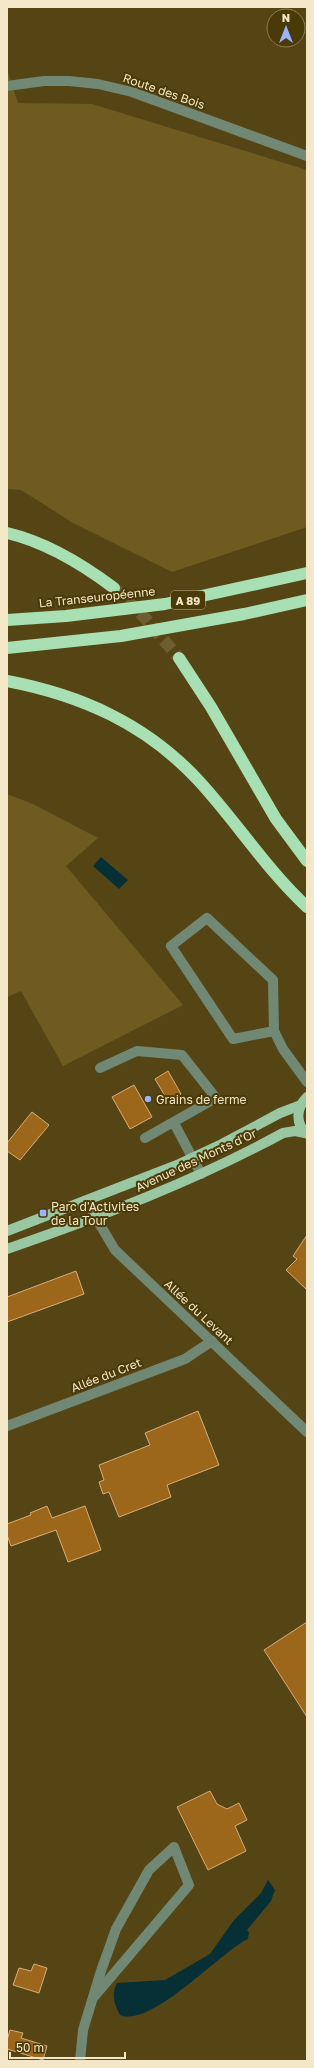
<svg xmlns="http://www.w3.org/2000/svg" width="314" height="2068" font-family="'Golos Text',sans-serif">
  <rect width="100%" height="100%" fill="#554515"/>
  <g fill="#6f5b20">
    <path d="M7 69 18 103 92 104 307 170V527L172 572 73 523 21 490 7 489Z"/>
    <path d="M7 794 33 804 98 838 66 866 183 1005 63 1066 21 991 7 997Z"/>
  </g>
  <g fill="#073036">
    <path d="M101 857 128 880 119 889 93 866Z"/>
    <path d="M268 1880 275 1890 271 1901 247 1930 249 1932 248 1939C220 1952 152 2028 120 2015 114 2004 111 1994 117 1983L165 1980 210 1954 234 1920 261 1893Z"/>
  </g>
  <g fill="#9d671b" stroke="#d8ac78">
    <path d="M168 1071 181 1094 179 1095 181 1100 171 1106 155 1079Z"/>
    <path d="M134 1085 152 1117 130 1129 112 1097Z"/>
    <path d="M32 1112 49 1125 20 1160 7 1151V1143Z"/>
    <path d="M307 1235V1290L286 1270 297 1259 293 1256Z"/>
    <path d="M76 1271 84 1294 7 1322V1297Z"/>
    <path d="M198 1411 219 1465 167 1485 171 1497 119 1517 109 1492 103 1494 99 1482 104 1480 99 1465 150 1445 145 1433Z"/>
    <path d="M47 1506 52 1518 85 1506 101 1550 68 1562 56 1530 11 1546 7 1535V1524L31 1515 30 1513Z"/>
    <path d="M307 1622V1717L264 1650Z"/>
    <path d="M210 1791 217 1804 227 1809 239 1803 247 1820 235 1826 246 1851 208 1870 177 1807Z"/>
    <path d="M34 1964 47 1968 39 1993 13 1985 19 1968 31 1971Z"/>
    <path d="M10 2030 23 2033 21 2038 47 2046 43 2060 7 2049V2040Z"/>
  </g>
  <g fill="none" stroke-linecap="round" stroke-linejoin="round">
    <path stroke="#6d5d30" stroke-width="12" stroke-dasharray="12 6" stroke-linecap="butt" d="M114 588 145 618 179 658"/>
    <g stroke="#718875" stroke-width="10">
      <path d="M7 86 44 81H69L98 84 132 92 307 156"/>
      <path d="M274 1031 233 1039 171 946 207 918 273 980 274 1031 283 1049 307 1082"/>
      <path d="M100 1068 137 1051 182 1055 216 1098 145 1138"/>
      <path d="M174 1123 201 1174"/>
      <path d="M88 1201 96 1218 115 1250 307 1432"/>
      <path d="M7 1426 185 1359 212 1341"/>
      <path d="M80 2061 83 2030 101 1971 116 1929 149 1870 174 1847 189 1885 93 1998"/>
    </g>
    <g stroke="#99c7a1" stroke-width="10">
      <path d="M307 1097C296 1108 295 1124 307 1134"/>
      <path d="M7 1231 177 1165 222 1144 280 1113 301 1105"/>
      <path d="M7 1249C102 1216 195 1181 283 1133L295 1131 305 1133"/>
    </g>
    <g stroke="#a8e0b3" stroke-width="12">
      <path d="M7 533C46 542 82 564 114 588"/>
      <path d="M7 620 66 616 165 604 307 573"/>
      <path d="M7 648 121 636 244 614 307 600"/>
      <path d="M179 658 211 707 276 819 307 861"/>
      <path d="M7 681C81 695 146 724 198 780 236 821 266 869 307 907"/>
    </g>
  </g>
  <g fill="#9db4fd" stroke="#4a3a07" stroke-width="1.5">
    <circle cx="148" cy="1099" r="4"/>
    <rect x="39" y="1209" width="8" height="8" rx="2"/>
  </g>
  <g text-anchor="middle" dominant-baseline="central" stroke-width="4" stroke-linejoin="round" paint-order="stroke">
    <rect fill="#4a3a07" stroke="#c0b38e" stroke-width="1" x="171" y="591" width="34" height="18" rx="3"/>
    <g font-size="11" font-weight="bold" fill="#f3e7c8">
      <text x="188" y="600">A 89</text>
    </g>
    <g font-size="12" fill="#f3e7c8" stroke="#4a3a07">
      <text transform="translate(164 91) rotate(19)">Route des Bois</text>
      <text transform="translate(97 597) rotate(-6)">La Transeuropéenne</text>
      <text transform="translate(196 1160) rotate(-25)">Avenue des Monts d'Or</text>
      <text transform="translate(199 1312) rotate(43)">Allée du Levant</text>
      <text transform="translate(106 1375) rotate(-21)">Allée du Cret</text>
    </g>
    <g font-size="12" fill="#f3e7c8" stroke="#4a3a07" text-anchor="start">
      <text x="156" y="1099">Grains de ferme</text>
      <text x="51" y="1206">Parc d'Activites<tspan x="51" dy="14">de la Tour</tspan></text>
    </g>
  </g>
  <rect width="314" height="2068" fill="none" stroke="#f3e7c8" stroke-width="16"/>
  <g transform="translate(286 28)"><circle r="19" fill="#4a3a07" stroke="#8e7f54"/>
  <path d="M0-3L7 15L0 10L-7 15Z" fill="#9db4fd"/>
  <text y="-6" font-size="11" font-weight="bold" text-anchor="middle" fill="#f3e7c8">N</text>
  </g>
  <path d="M10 2052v6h115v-6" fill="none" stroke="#f3e7c8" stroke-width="2"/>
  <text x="16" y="2052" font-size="12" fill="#f3e7c8" stroke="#4a3a07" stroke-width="3" paint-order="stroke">50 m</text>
</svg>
